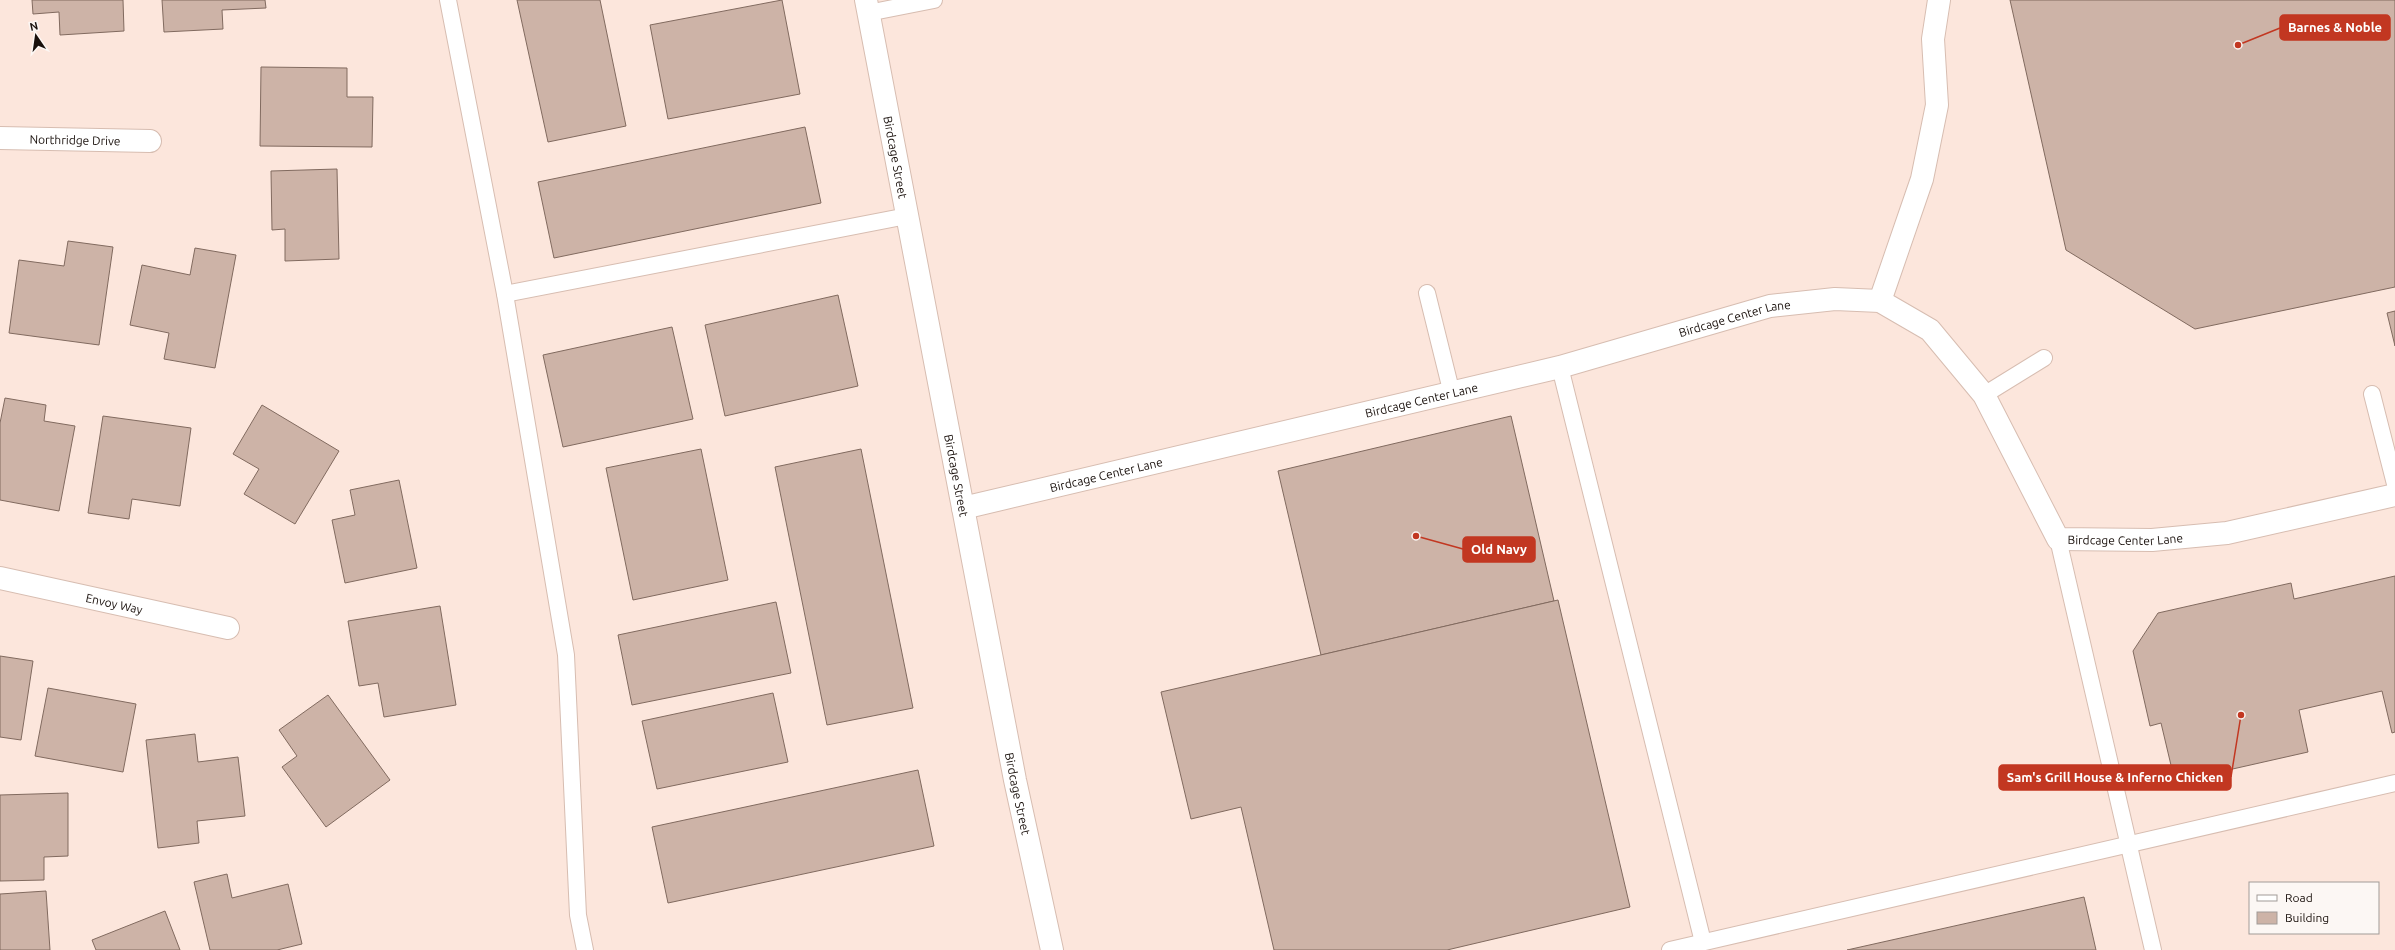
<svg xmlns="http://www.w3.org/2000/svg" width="2395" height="950" font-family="Ubuntu,sans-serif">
  <rect width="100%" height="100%" fill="#fce6dc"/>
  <g fill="#cdb3a7" stroke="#816a5f">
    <path d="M32 0H123L124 31 60 35 59 12 33 14Z"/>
    <path d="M162 0H265L266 8 222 10 223 29 164 32Z"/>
    <path d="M517 0H600L626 126 548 142Z"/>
    <path d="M782 0 800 94 668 119 650 25Z"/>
    <path d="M2010 0H2395V287L2195 329 2066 250Z"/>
    <path d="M261 67 347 68V97H373L372 147 260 146Z"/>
    <path d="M805 127 821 203 554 258 538 182Z"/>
    <path d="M337 169 339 259 285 261V229L272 230 271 171Z"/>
    <path d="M68 241 113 247 99 345 9 333 19 260 64 266Z"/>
    <path d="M195 248 236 255 215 368 164 359 169 333 130 325 142 265 190 275Z"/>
    <path d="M838 295 858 386 725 416 705 325Z"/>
    <path d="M2395 311V346L2387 313Z"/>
    <path d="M672 327 693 419 563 447 543 355Z"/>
    <path d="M5 398 46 405 44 421 75 426 59 511 0 500V423Z"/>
    <path d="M262 405 339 451 295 524 244 494 259 469 233 454Z"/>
    <path d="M103 416 191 428 180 506 132 499 129 519 88 513Z"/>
    <path d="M1511 416 1554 601 1321 655 1278 471Z"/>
    <path d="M701 449 728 580 633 600 606 468Z"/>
    <path d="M861 449 913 708 827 725 775 467Z"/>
    <path d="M399 480 417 568 345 583 332 520 355 515 350 490Z"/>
    <path d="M2395 576V732L2392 733 2382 691 2299 710 2308 752 2175 782 2161 723 2150 726 2133 651 2158 613 2291 583 2294 599Z"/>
    <path d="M1558 600 1630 907 1447 950H1274L1241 807 1191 819 1161 692Z"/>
    <path d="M776 602 791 673 632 705 618 635Z"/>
    <path d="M440 606 456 705 384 717 378 683 359 686 348 621Z"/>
    <path d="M0 656 33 661 21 740 0 737Z"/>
    <path d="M48 688 136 704 123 772 35 756Z"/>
    <path d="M773 693 788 762 657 789 642 721Z"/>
    <path d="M328 695 390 780 326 827 282 767 297 756 279 730Z"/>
    <path d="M195 734 198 762 238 757 245 816 197 821 199 843 158 848 146 740Z"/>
    <path d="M918 770 934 846 668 903 652 827Z"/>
    <path d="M68 793V856L44 857V880L0 881V795Z"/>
    <path d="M227 874 232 898 288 884 302 944 277 950H210L194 882Z"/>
    <path d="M46 891 50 950H0V894Z"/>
    <path d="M2084 897 2096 950H1847Z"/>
    <path d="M165 911 180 950H96L92 940Z"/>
  </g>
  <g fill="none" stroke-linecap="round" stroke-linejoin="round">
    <g stroke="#d7bdb1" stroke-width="18">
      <g id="lane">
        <path d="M448 0 505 294 566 655 578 915 585 950"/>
        <path d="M868 13 934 0"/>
        <path d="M1427 293 1452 394"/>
        <path d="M505 294 907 216"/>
        <path d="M1560 367 1703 942"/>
        <path d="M2372 394 2395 484"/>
        <path d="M1984 395 2044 358"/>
        <path d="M2058 539 2153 950"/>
        <path d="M1670 950 2395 783"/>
      </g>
    </g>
    <g stroke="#d7bdb1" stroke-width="24">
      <g id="street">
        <path id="s1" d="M0 138 150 141"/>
        <path d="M1880 301 1922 179 1937 105 1933 39 1939 0"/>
        <path id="s2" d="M963 508 1560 367 1770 306 1835 299 1880 301 1930 330 1984 395 2058 539 2152 540 2227 533 2395 495"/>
        <path id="s3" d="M0 578 228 628"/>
      </g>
    </g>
    <g stroke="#d7bdb1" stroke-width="24">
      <g id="secondary">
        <path id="s4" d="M866 0 1015 780 1052 950"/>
      </g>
    </g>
    <use href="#lane" stroke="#fff" stroke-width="16"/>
    <use href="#street" stroke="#fff" stroke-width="22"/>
    <use href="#secondary" stroke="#fff" stroke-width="22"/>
  </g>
  <g text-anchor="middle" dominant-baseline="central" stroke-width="3" stroke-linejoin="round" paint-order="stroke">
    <g font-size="12" fill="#19100c" stroke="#fcf7f4">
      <text stroke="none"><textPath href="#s1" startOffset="75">Northridge Drive</textPath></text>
      <text stroke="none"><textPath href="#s4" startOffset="160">Birdcage Street</textPath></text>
      <text stroke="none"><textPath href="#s2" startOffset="795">Birdcage Center Lane</textPath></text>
      <text stroke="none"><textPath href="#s2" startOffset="471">Birdcage Center Lane</textPath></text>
      <text stroke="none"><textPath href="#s2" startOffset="147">Birdcage Center Lane</textPath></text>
      <text stroke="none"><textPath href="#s4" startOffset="484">Birdcage Street</textPath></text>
      <text stroke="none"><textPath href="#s2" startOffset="1314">Birdcage Center Lane</textPath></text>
      <text stroke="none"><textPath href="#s3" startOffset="117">Envoy Way</textPath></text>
      <text stroke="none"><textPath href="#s4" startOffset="808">Birdcage Street</textPath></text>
    </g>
  </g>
  <path fill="none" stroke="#c23721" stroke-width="1.5" d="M2238 45L2280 28M1416 536L1463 549M2241 715L2231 777"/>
  <g fill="#c23721" stroke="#fcf7f4" stroke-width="1.5">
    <circle cx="2238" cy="45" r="4"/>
    <circle cx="1416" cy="536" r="4"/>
    <circle cx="2241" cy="715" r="4"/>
  </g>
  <g fill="#c23721" stroke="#c23721" stroke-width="1.5">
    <rect x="2280" y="15" width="110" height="25" rx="4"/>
    <rect x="1463" y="537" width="72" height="25" rx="4"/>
    <rect x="1999" y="765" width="232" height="25" rx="4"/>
  </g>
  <g font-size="13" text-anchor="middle" font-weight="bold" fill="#fff">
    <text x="2335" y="32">Barnes &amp; Noble</text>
    <text x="1499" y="554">Old Navy</text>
    <text x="2115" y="782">Sam's Grill House &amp; Inferno Chicken</text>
  </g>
  <rect x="2249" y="882" width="130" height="52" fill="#fcf7f4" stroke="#a19b97"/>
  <rect x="2257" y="895" width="20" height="6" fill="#ffffff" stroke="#a19b97"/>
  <text x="2285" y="902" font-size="12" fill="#19100c">Road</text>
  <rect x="2257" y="912" width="20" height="12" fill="#cdb3a7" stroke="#a19b97"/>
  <text x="2285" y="922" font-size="12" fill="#19100c">Building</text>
  <g transform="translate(36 36) rotate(347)" stroke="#fcf7f4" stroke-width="3" paint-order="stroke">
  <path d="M0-3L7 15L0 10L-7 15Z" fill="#19100c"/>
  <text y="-6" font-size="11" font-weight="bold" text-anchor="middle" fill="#19100c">N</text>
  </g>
</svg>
